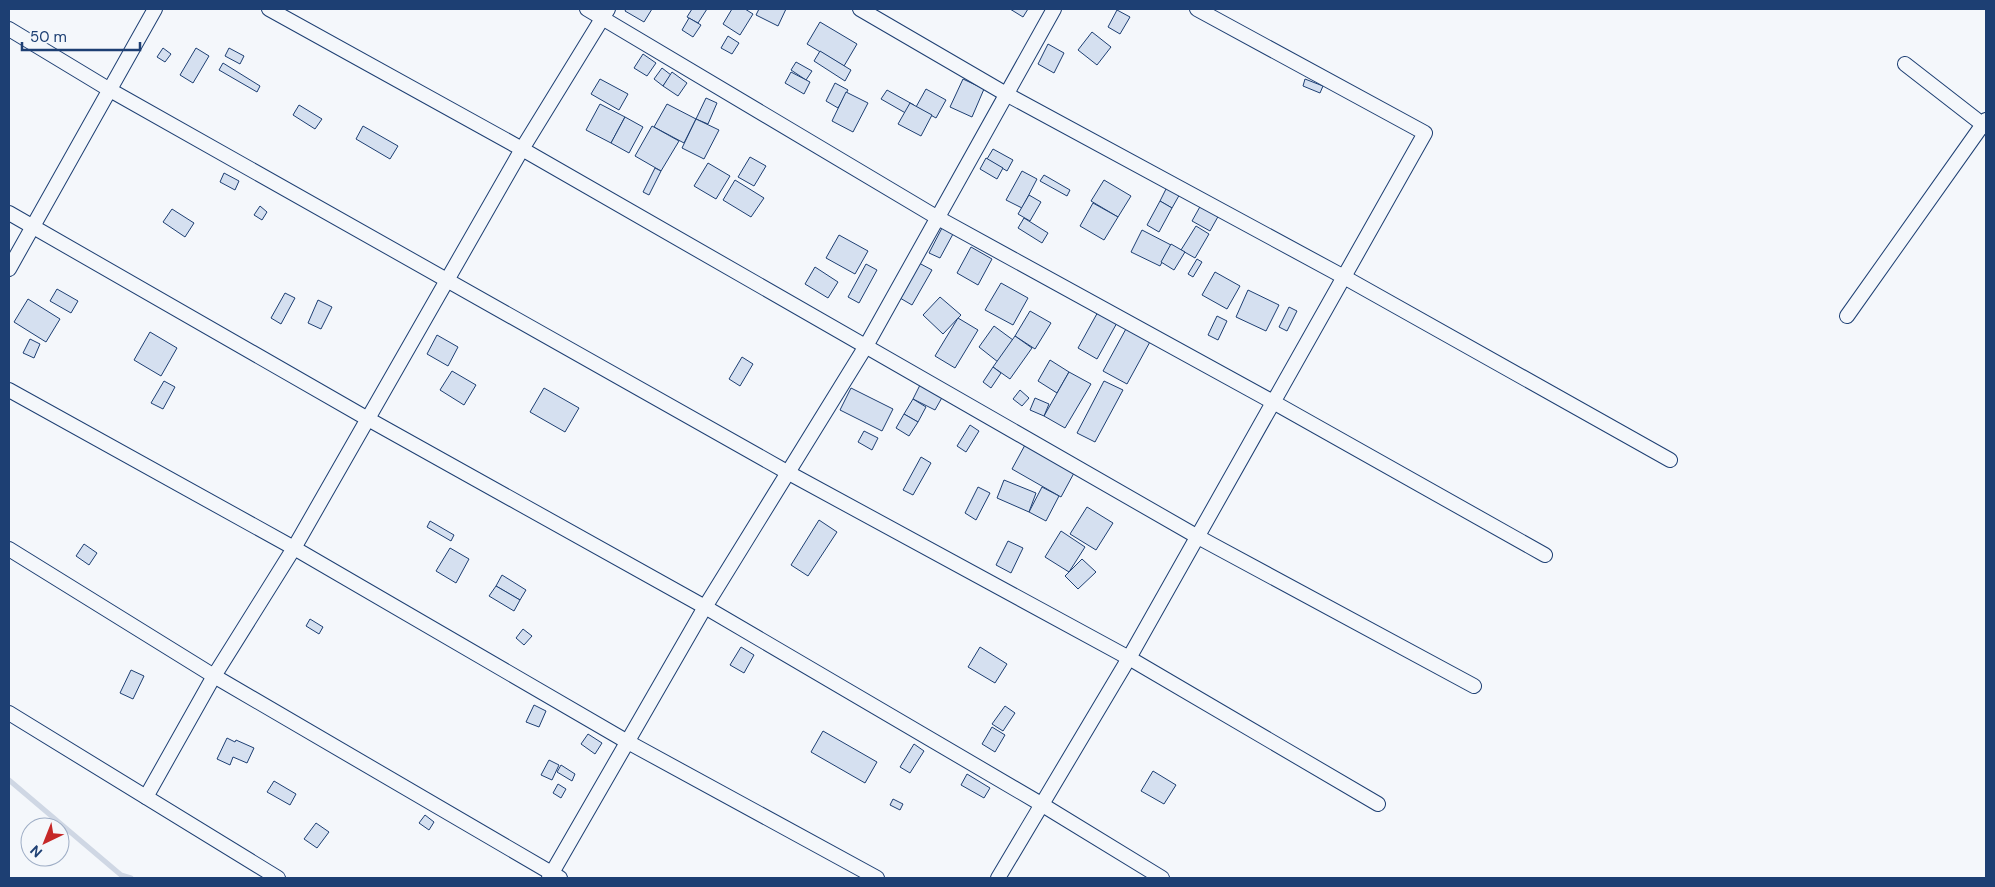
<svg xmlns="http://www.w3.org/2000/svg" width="1995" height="887" font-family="'DM Sans',sans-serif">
  <rect width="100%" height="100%" fill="#f4f7fb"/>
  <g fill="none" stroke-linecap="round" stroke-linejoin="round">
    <path stroke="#cfd7e4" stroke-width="5" d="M9 780 121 875 131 878"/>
  </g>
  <g fill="#d5e0f0" stroke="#1d3f73">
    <path d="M626 9H652L644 22 625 11Z"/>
    <path d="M692 9H707L698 23 687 17Z"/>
    <path d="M732 9H745L753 14 740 35 723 24Z"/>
    <path d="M759 9H786L778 26 756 15Z"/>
    <path d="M1010 9H1028L1023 17Z"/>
    <path d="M1117 10 1130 17 1120 34 1108 27Z"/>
    <path d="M689 18 701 25 693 37 682 30Z"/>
    <path d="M820 22 857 44 844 66 807 44Z"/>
    <path d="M1092 32 1111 47 1097 65 1078 50Z"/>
    <path d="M728 36 739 43 732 54 721 48Z"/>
    <path d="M1048 44 1064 53 1054 73 1038 64Z"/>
    <path d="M163 48 171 54 165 62 157 57Z"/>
    <path d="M196 48 209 56 193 83 180 75Z"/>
    <path d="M229 48 244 56 240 64 225 56Z"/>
    <path d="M820 51 851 70 845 81 814 61Z"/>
    <path d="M643 54 656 63 647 76 634 68Z"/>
    <path d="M796 62 812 71 806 80 791 70Z"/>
    <path d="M223 63 260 86 257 92 219 70Z"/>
    <path d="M662 68 671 75 663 86 654 79Z"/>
    <path d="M672 72 687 83 678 96 663 86Z"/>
    <path d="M791 72 810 82 804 94 785 83Z"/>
    <path d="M600 79 628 94 619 110 591 94Z"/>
    <path d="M963 79 984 89 972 117 950 107Z"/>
    <path d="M1305 79 1323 86 1320 93 1303 86Z"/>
    <path d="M835 83 848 90 838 108 826 101Z"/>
    <path d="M926 89 946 100 936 118 916 107Z"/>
    <path d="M887 90 914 105 909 115 881 99Z"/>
    <path d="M846 92 868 103 853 132 832 121Z"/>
    <path d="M706 98 717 103 708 124 696 119Z"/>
    <path d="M910 103 932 115 921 136 898 124Z"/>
    <path d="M600 104 625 117 611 143 586 130Z"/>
    <path d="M667 104 696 119 684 143 654 127Z"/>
    <path d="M299 105 322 119 315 129 293 115Z"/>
    <path d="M625 117 643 127 629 153 611 143Z"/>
    <path d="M696 119 719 130 704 159 682 148Z"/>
    <path d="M363 126 398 146 390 159 356 139Z"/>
    <path d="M652 126 679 141 661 171 635 156Z"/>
    <path d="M993 149 1013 160 1007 171 987 159Z"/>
    <path d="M750 157 766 166 754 186 738 177Z"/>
    <path d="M986 158 1003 168 997 179 980 169Z"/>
    <path d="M708 163 730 176 716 199 694 186Z"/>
    <path d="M655 168 661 171 649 195 643 192Z"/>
    <path d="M1022 171 1037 179 1022 208 1006 200Z"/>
    <path d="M224 173 239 181 235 190 220 182Z"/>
    <path d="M1044 175 1070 190 1067 196 1040 181Z"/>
    <path d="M735 180 764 198 751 217 723 200Z"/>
    <path d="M1104 180 1131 196 1118 217 1091 201Z"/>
    <path d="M1168 185 1181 192 1172 208 1160 201Z"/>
    <path d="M1029 195 1041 202 1030 221 1018 214Z"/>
    <path d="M1160 201 1172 208 1159 232 1147 225Z"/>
    <path d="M1093 203 1118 217 1104 240 1080 226Z"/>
    <path d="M1202 203 1220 213 1210 231 1192 221Z"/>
    <path d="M260 206 267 212 262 220 254 215Z"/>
    <path d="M172 209 194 223 185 237 163 222Z"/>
    <path d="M1024 218 1048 233 1042 243 1018 228Z"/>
    <path d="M1196 226 1209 234 1195 258 1181 250Z"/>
    <path d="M942 228 953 234 940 258 929 253Z"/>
    <path d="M1142 230 1171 245 1160 266 1131 252Z"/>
    <path d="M839 235 868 251 855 274 826 258Z"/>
    <path d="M1171 244 1185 252 1174 270 1161 262Z"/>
    <path d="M971 247 992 259 978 285 957 273Z"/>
    <path d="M1197 259 1202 262 1193 277 1188 274Z"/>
    <path d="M919 263 932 270 912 305 900 298Z"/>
    <path d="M866 264 877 270 859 303 848 297Z"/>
    <path d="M815 267 838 282 828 298 805 284Z"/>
    <path d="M1215 272 1240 286 1227 309 1202 295Z"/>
    <path d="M1001 283 1028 298 1013 325 985 310Z"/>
    <path d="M57 289 78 301 71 313 50 301Z"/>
    <path d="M1248 290 1279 305 1266 331 1236 317Z"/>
    <path d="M285 293 295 298 281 324 271 318Z"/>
    <path d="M940 297 961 315 943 334 923 315Z"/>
    <path d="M28 299 60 319 46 342 14 322Z"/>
    <path d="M318 300 332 307 321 329 308 323Z"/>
    <path d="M1289 307 1297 311 1287 331 1279 327Z"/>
    <path d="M1099 310 1118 321 1097 359 1078 348Z"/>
    <path d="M1030 311 1051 323 1035 349 1015 336Z"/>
    <path d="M1217 316 1227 321 1218 340 1208 335Z"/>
    <path d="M958 318 978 330 955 368 935 356Z"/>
    <path d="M994 326 1013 340 998 362 979 347Z"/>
    <path d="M1127 327 1151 340 1127 384 1103 371Z"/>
    <path d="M150 332 177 348 161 376 134 360Z"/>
    <path d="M437 335 458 347 448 366 427 354Z"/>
    <path d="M1015 336 1032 348 1010 379 993 367Z"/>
    <path d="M30 339 40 344 34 358 23 353Z"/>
    <path d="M742 357 753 364 740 386 729 379Z"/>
    <path d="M1050 360 1069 372 1057 393 1038 381Z"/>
    <path d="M993 367 1001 373 991 388 983 382Z"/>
    <path d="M452 371 476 385 464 405 440 390Z"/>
    <path d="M1069 372 1091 384 1065 428 1044 416Z"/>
    <path d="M164 381 175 387 163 409 151 403Z"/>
    <path d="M1104 381 1123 390 1095 442 1077 433Z"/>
    <path d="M921 383 944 394 935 410 913 399Z"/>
    <path d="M544 388 579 408 565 432 530 412Z"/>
    <path d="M851 388 893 409 882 431 840 410Z"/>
    <path d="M1020 390 1029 398 1022 406 1013 399Z"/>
    <path d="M1035 398 1049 404 1044 416 1030 410Z"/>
    <path d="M913 399 926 407 918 422 904 414Z"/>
    <path d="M904 414 918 422 909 436 896 428Z"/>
    <path d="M970 425 979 431 966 452 957 446Z"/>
    <path d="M864 431 878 438 872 450 858 442Z"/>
    <path d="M1025 445 1074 473 1061 497 1012 469Z"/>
    <path d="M921 457 931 463 913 495 903 490Z"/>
    <path d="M1004 480 1036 493 1029 512 997 498Z"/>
    <path d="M978 487 990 493 976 520 965 513Z"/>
    <path d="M1042 487 1059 496 1046 521 1029 512Z"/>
    <path d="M1087 507 1113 523 1096 550 1070 534Z"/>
    <path d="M819 520 837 532 808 576 791 565Z"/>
    <path d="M430 521 454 535 451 541 427 527Z"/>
    <path d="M1061 531 1085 547 1069 572 1045 557Z"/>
    <path d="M1008 541 1023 548 1011 573 996 565Z"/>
    <path d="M84 544 97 553 89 565 76 556Z"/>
    <path d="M450 548 469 559 456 583 436 571Z"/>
    <path d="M1082 559 1096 572 1078 589 1065 576Z"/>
    <path d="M502 575 526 590 520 600 496 586Z"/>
    <path d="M496 586 520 600 514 611 489 596Z"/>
    <path d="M310 619 323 627 319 634 306 626Z"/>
    <path d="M523 629 532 636 524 645 516 638Z"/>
    <path d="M741 647 754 655 744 673 730 665Z"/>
    <path d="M980 647 1007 664 995 683 968 667Z"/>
    <path d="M131 670 144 676 133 699 120 693Z"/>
    <path d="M534 705 546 711 539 727 526 722Z"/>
    <path d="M1005 706 1015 713 1003 731 992 724Z"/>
    <path d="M992 727 1005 735 995 752 982 744Z"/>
    <path d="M823 731 877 762 865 783 811 752Z"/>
    <path d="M588 734 602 743 595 754 581 744Z"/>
    <path d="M227 738 235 742 236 740 254 748 247 763 233 757 230 765 217 759Z"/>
    <path d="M914 744 924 751 910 773 900 767Z"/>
    <path d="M549 760 559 765 552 780 541 775Z"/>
    <path d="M561 765 575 774 572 781 557 772Z"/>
    <path d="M1153 771 1176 785 1164 804 1141 791Z"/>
    <path d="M967 774 990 788 984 798 961 785Z"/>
    <path d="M274 781 296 794 290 805 267 792Z"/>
    <path d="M558 784 566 789 561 798 553 793Z"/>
    <path d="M893 799 903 804 900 810 890 805Z"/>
    <path d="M425 815 434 822 429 830 419 823Z"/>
    <path d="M316 823 329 832 317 848 304 839Z"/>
  </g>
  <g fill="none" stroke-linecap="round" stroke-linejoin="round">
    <g stroke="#1d3f73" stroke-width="16">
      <g id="street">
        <path d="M269 9 522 149 1198 537 1474 686"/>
        <path d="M587 9 938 218 1273 402 1545 555"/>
        <path d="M860 9 1006 94 1344 277 1670 460"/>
        <path d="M9 29 110 90 787 472 1129 658 1378 804"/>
        <path d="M1905 64 1986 127"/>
        <path d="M9 213 368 419 705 607 1041 804 1162 878"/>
        <path d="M9 269 155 9"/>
        <path d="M1847 316 1986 120"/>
        <path d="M9 390 294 548 626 741 877 878"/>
        <path d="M9 549 214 676 560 878"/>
        <path d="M9 713 278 878"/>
        <path d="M146 797 214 676 294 548 522 149 608 9"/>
        <path d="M549 878 705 607 866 346 1054 9"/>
        <path d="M998 878 1129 658 1425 133 1197 9"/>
      </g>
    </g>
    <use href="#street" stroke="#f4f7fb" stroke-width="14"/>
  </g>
  <rect width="1995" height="887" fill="none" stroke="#1d3f73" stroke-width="20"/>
  <g transform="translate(45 842) rotate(223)"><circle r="24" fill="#f4f7fb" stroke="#9eadc5"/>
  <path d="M0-4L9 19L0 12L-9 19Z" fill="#c62828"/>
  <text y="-8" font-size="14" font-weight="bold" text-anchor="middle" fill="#1d3f73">N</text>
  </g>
  <path d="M22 42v8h118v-8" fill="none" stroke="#1d3f73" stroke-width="2.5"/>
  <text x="30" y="42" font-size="15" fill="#1d3f73" stroke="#f4f7fb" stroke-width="4" paint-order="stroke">50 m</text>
</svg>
